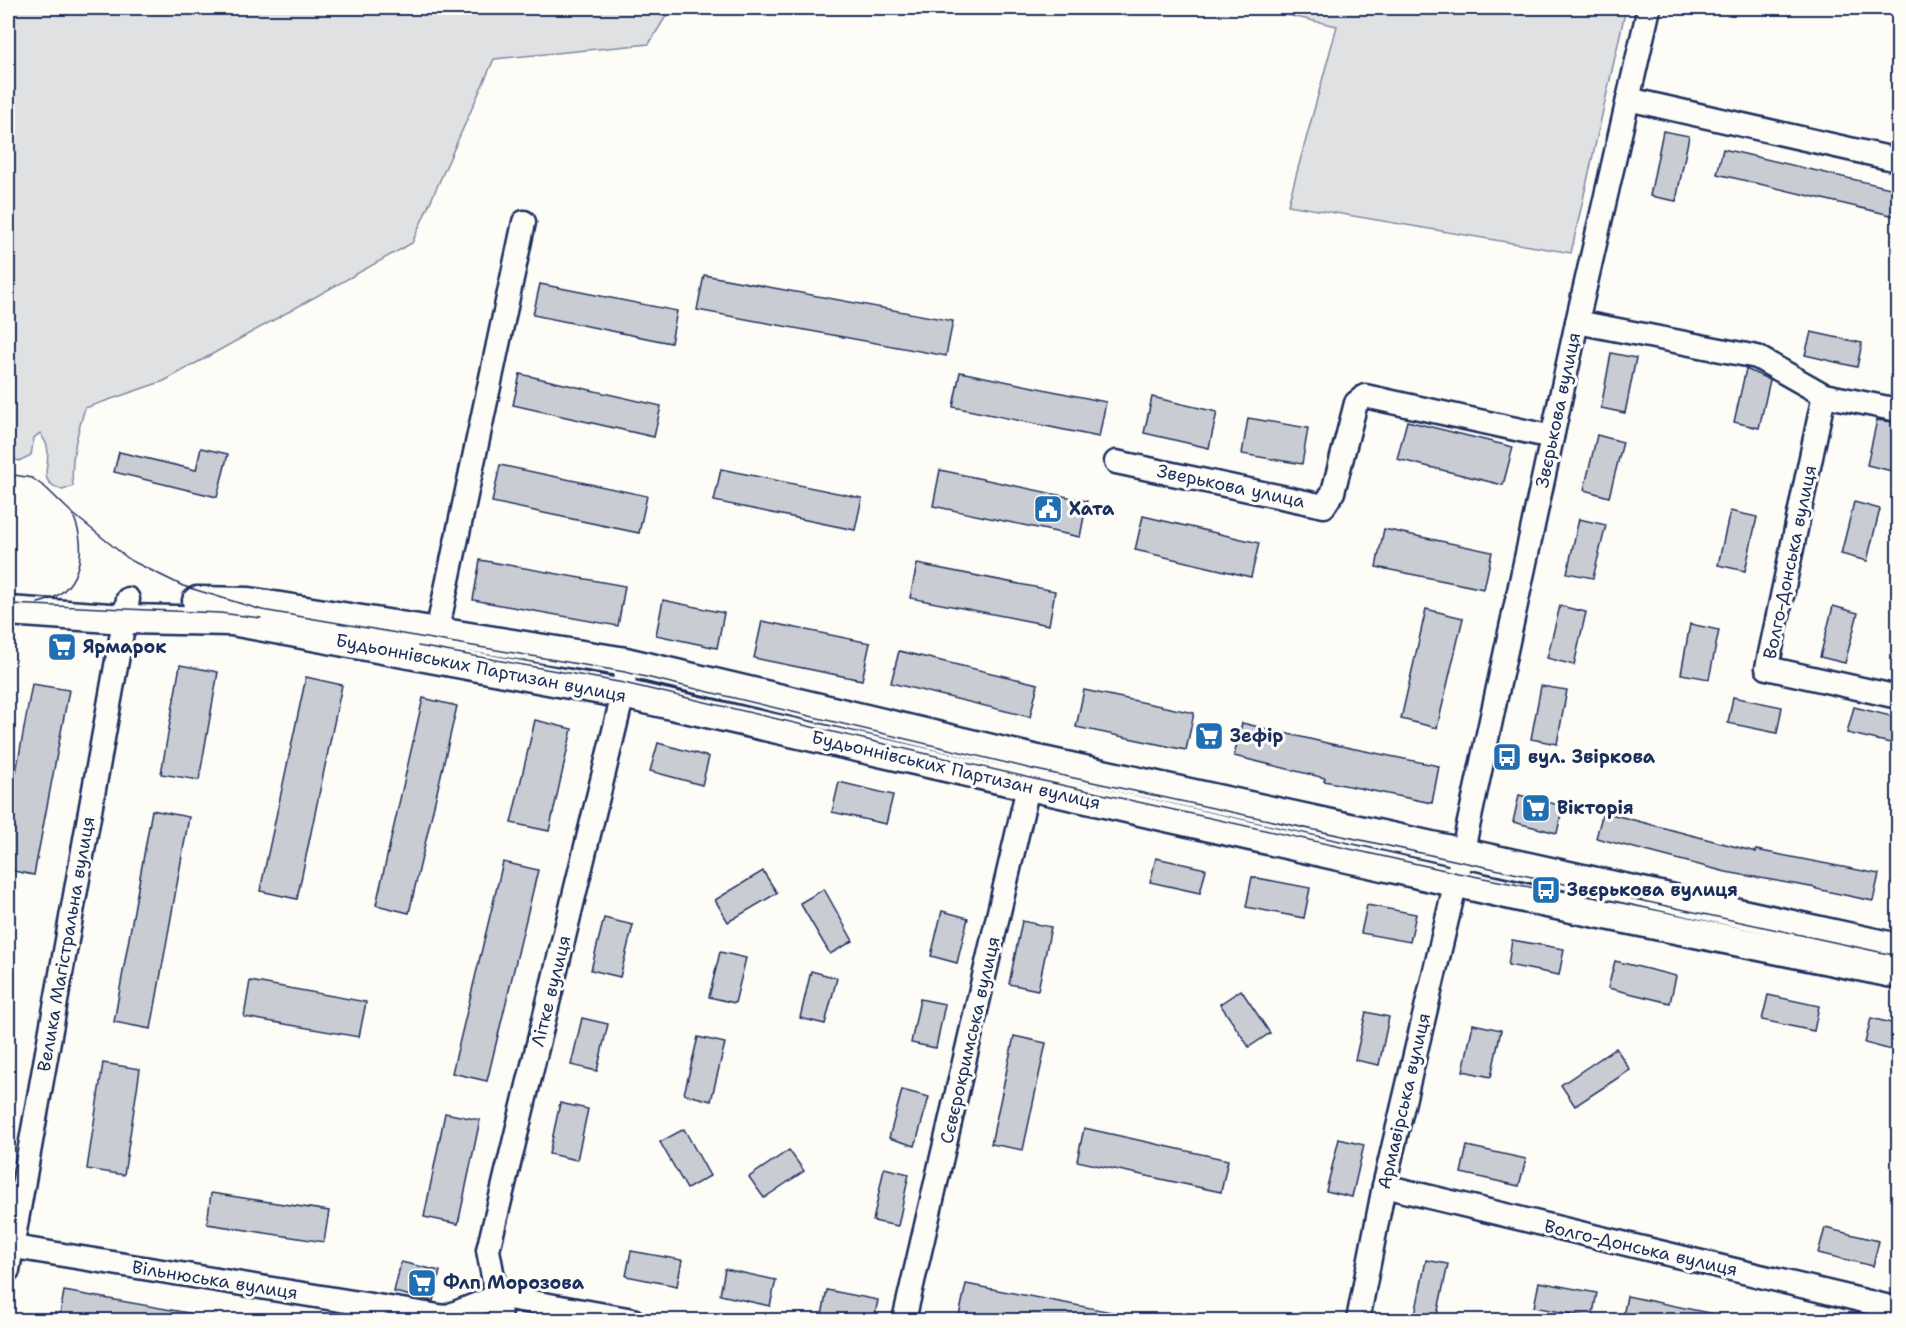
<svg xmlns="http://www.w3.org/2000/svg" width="1906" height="1328" font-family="'Shantell Sans',sans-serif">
  <rect width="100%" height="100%" fill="#fdfcf7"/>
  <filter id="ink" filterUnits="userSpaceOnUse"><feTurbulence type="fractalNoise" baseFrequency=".0167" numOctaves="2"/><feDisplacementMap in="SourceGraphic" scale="12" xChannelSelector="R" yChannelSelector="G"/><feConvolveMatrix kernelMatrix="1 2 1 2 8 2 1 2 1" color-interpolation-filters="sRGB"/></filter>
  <g filter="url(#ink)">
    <g fill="#e0e1e3" stroke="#7e88a0" stroke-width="1.5">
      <path d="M8 8H671L649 44 494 59 412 243 164 381 85 408C77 434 70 459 73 486L63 490C34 481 52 467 47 446 46 442 42 437 40 433L34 438 31 455 19 461 8 457Z"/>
      <path d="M1255 8H1626L1571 253 1288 205 1337 26Z"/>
    </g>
    <g fill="#c9ccd3" stroke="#1b2f5e" stroke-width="1.5">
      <path d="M1663 131 1689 136 1676 201 1650 196Z"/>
      <path d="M1723 149 1899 190V217L1717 174Z"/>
      <path d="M704 275 953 321 946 356 697 310Z"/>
      <path d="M540 284 677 311 671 343 533 315Z"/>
      <path d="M1811 332 1862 343 1857 367 1805 355Z"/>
      <path d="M1611 353 1636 358 1625 413 1601 408Z"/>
      <path d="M1746 369 1770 380 1759 428 1734 422Z"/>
      <path d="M960 372 1106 402 1099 437 953 407Z"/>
      <path d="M520 374 661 406 654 437 513 405Z"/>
      <path d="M1152 397 1217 412 1209 448 1144 433Z"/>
      <path d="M1248 418 1308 428 1302 464 1242 454Z"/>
      <path d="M1877 420 1899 423V442L1892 471 1867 465Z"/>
      <path d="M1407 421 1513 447 1503 485 1397 459Z"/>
      <path d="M1597 435 1623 442 1609 497 1584 490Z"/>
      <path d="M201 448 228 454 217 497 114 472 119 452 196 470Z"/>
      <path d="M500 465 647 496 639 533 492 502Z"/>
      <path d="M721 469 862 498 855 530 714 501Z"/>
      <path d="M940 470 1087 501 1080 537 933 506Z"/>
      <path d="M1854 502 1880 509 1867 561 1841 554Z"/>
      <path d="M1730 511 1757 517 1745 571 1718 565Z"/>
      <path d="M1143 516 1259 543 1251 577 1135 550Z"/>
      <path d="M1579 519 1606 525 1593 578 1567 573Z"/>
      <path d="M1384 529 1492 552 1484 589 1376 567Z"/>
      <path d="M480 560 625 586 618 626 473 600Z"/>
      <path d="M917 564 1055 591 1049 625 910 598Z"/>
      <path d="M663 600 724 613 717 648 656 635Z"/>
      <path d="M1560 606 1586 612 1574 665 1547 658Z"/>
      <path d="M1833 606 1858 613 1845 663 1820 657Z"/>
      <path d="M1426 609 1463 618 1437 728 1401 719Z"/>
      <path d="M762 621 870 643 862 680 754 658Z"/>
      <path d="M1690 624 1719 630 1709 679 1681 674Z"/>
      <path d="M899 651 1038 684 1030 717 891 683Z"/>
      <path d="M180 665 218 672 199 780 161 774Z"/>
      <path d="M306 677 342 685 297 899 260 891Z"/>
      <path d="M32 684 69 690 34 875 8 870V817Z"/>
      <path d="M1541 686 1567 690 1557 744 1531 739Z"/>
      <path d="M1084 690 1194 713 1186 750 1076 727Z"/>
      <path d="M1733 697 1782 707 1777 733 1728 723Z"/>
      <path d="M423 698 457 706 409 913 376 905Z"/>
      <path d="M1854 707 1899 718V745L1847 733Z"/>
      <path d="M535 720 572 729 549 831 511 823Z"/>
      <path d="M1242 723 1331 744 1439 766 1432 803 1324 781 1325 778 1234 756Z"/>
      <path d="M658 743 709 757 702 785 650 771Z"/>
      <path d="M839 782 893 795 886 824 832 812Z"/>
      <path d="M1519 795 1563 806 1557 833 1513 822Z"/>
      <path d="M152 810 189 817 151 1029 114 1022Z"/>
      <path d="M1603 812 1756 852V850L1879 874 1873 901 1816 889V888L1726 872 1596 838Z"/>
      <path d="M1156 858 1206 869 1200 893 1150 882Z"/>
      <path d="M503 862 538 870 487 1081 452 1073Z"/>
      <path d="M763 871 777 893 728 922 715 900Z"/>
      <path d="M1252 877 1310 888 1304 918 1246 907Z"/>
      <path d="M824 889 853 941 830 954 800 903Z"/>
      <path d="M1367 905 1416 914 1410 942 1361 933Z"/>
      <path d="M942 911 968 918 957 963 931 956Z"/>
      <path d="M604 918 633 925 620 977 591 970Z"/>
      <path d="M1022 921 1051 927 1038 990 1009 984Z"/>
      <path d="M1512 940 1564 949 1559 975 1508 965Z"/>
      <path d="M720 952 746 958 735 1003 709 997Z"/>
      <path d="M1615 961 1676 976 1670 1003 1608 988Z"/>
      <path d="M811 971 837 978 825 1024 800 1018Z"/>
      <path d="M250 981 366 1002 359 1037 244 1017Z"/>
      <path d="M1241 990 1270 1033 1249 1047 1220 1004Z"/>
      <path d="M1768 995 1819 1006 1814 1031 1762 1020Z"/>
      <path d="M920 999 945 1004 936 1048 911 1043Z"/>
      <path d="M1366 1012 1389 1017 1379 1065 1355 1060Z"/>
      <path d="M582 1018 608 1024 597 1071 571 1065Z"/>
      <path d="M1871 1018 1899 1025V1052L1865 1043Z"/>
      <path d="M1473 1024 1501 1030 1491 1077 1463 1071Z"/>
      <path d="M1014 1036 1046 1043 1023 1150 991 1144Z"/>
      <path d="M698 1037 725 1043 711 1101 684 1094Z"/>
      <path d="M1616 1048 1630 1070 1575 1106 1561 1085Z"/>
      <path d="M103 1063 140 1069 124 1175 87 1169Z"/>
      <path d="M902 1090 929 1097 915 1146 889 1138Z"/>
      <path d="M560 1103 588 1109 577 1160 549 1154Z"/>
      <path d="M445 1113 480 1120 458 1224 424 1217Z"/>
      <path d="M1084 1128 1228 1160 1221 1192 1077 1161Z"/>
      <path d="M684 1129 710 1176 687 1189 660 1142Z"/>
      <path d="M1339 1139 1364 1145 1352 1197 1326 1191Z"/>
      <path d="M1467 1146 1526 1159 1519 1186 1461 1173Z"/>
      <path d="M789 1150 804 1171 764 1198 749 1177Z"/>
      <path d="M884 1168 909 1174 898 1226 873 1221Z"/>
      <path d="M211 1193 329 1211 324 1242 207 1224Z"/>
      <path d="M1825 1228 1879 1241 1873 1266 1818 1253Z"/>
      <path d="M631 1251 682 1260 677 1286 626 1276Z"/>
      <path d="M1426 1260 1448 1264 1436 1320H1414Z"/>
      <path d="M401 1262 440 1271 433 1301 394 1292Z"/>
      <path d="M725 1269 776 1280 770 1306 720 1295Z"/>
      <path d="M1539 1282 1597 1293 1592 1318 1534 1307Z"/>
      <path d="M966 1284 1117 1313V1320H980L959 1316Z"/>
      <path d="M827 1290 878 1300 874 1320H850L822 1315Z"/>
      <path d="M64 1291 189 1313 188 1320H59Z"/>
      <path d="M1627 1296 1714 1314V1320H1643L1623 1316Z"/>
    </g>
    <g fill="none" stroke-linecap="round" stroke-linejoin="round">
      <g stroke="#1b2f5e" stroke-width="27">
        <g id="minor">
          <path d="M1628 99 1898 160"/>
          <path d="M1577 322 1757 357 1824 395 1898 410"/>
          <path d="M1824 395 1767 668 1898 697"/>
          <path d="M1116 462 1324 506 1333 492 1356 403 1365 396 1552 437"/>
          <path d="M437 632 524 222"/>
          <path d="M1384 1186 1898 1309"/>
          <path d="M8 1246 445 1317 498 1296 633 1320"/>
          <path d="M8 1270 128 599"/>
          <path d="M501 1320 488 1250 623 694 626 662"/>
          <path d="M904 1320 1032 770"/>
          <path d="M1358 1320 1384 1186 1458 873 1577 322 1649 8"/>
        </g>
      </g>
      <g stroke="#1b2f5e" stroke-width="33">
        <g id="major">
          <path d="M197 601 249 602 626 662 1034 759 1898 948"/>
          <path d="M8 611 125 619 232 621 623 694 1542 902 1898 974"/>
        </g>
      </g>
      <use href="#minor" stroke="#fdfcf7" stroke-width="22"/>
      <use href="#major" stroke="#fdfcf7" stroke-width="28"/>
      <g stroke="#1b2f5e" stroke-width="1.5">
        <path d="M8 474 32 478 46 488 72 513 130 560 183 586 262 610 625 672 1032 769 1898 956"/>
        <path d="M38 603C81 594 88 550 73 515"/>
        <path d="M8 604 220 613 261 618"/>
        <path d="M418 646 624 683 1030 778 1458 873 1555 892"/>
      </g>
    </g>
  </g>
  <defs>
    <g id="civic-square" transform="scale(1.5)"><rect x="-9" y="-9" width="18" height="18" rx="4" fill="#1f6fb2" stroke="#fdfcf7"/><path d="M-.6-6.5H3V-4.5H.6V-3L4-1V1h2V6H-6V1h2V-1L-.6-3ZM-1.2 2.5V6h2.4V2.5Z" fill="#fff"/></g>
    <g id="supermarket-square" transform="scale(1.5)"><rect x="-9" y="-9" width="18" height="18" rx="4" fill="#1f6fb2" stroke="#fdfcf7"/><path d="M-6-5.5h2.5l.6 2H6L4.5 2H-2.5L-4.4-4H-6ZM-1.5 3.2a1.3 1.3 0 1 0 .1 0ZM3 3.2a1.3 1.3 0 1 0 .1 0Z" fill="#fff"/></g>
    <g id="bus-square" transform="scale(1.5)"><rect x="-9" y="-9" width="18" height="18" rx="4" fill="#1f6fb2" stroke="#fdfcf7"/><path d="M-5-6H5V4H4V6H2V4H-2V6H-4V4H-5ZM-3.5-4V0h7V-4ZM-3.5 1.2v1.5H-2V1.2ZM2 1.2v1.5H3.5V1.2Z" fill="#fff"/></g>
  </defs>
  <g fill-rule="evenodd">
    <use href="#civic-square" x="1048" y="509"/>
    <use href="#supermarket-square" x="62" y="647"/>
    <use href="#supermarket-square" x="1209" y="736"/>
    <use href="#bus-square" x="1507" y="757"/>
    <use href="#supermarket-square" x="1536" y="808"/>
    <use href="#bus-square" x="1546" y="890"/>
    <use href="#supermarket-square" x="422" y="1283"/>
  </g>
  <g text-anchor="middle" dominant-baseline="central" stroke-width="6" stroke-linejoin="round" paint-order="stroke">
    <g font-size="18" fill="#1b2f5e" stroke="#fdfcf7">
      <text transform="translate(1558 410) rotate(-78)">Звєрькова вулиця</text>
      <text transform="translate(1231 486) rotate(12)">Зверькова улица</text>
      <text transform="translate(1790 562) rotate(-78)">Волго-Донська вулиця</text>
      <text transform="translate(481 668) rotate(11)">Будьоннівських Партизан вулиця</text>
      <text transform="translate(956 770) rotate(13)">Будьоннівських Партизан вулиця</text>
      <text transform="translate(66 944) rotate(-80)">Велика Магістральна вулиця</text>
      <text transform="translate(551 991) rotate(-76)">Літке вулиця</text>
      <text transform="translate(970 1040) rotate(-77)">Сєвєрокримська вулиця</text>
      <text transform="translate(1404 1101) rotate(-77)">Армавірська вулиця</text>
      <text transform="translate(1641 1248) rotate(13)">Волго-Донська вулиця</text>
      <text transform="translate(215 1280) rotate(9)">Вільнюська вулиця</text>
    </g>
    <g font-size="18" font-weight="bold" fill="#1b2f5e" stroke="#fdfcf7" text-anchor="start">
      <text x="1069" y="509">Хата</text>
      <text x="83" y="647">Ярмарок</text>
      <text x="1230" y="736">Зефір</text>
      <text x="1528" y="757">вул. Звіркова</text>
      <text x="1557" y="808">Вікторія</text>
      <text x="1567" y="890">Звєрькова вулиця</text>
      <text x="443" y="1283">Флп Морозова</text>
    </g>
  </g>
  <rect width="1906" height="1328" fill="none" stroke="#fdfcf7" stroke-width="30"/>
  <rect x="15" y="15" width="1876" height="1298" fill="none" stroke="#1b2f5e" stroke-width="2" filter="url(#ink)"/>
</svg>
